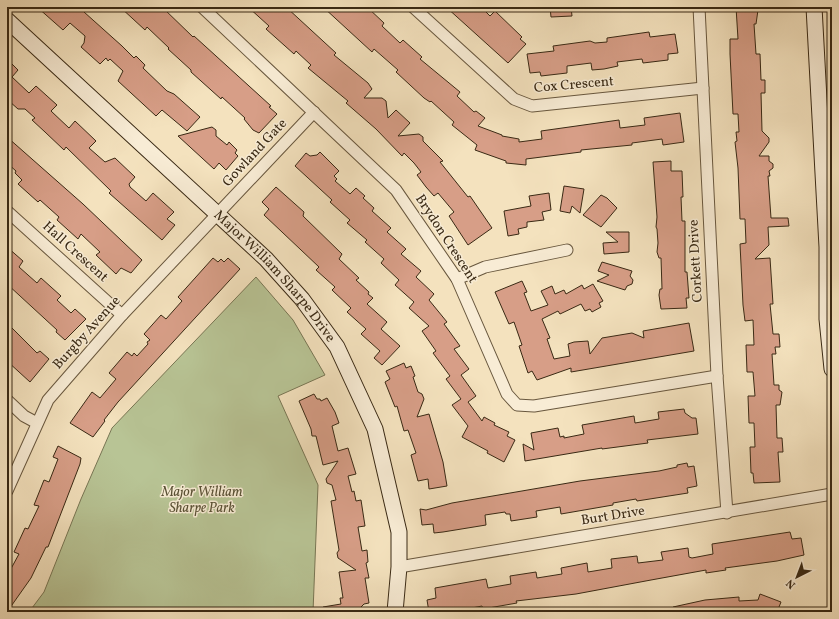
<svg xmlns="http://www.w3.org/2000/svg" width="839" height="619" font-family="Vollkorn,serif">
  <rect width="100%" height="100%" fill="#f4e2be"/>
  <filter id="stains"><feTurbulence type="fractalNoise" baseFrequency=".005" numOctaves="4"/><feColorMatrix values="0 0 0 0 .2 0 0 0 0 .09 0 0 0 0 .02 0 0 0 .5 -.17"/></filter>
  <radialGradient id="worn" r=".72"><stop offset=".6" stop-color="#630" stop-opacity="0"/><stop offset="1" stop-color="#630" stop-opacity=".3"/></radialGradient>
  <path fill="#b8c495" stroke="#787654" d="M256 277 293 320 325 375 278 396 318 485 313 612H29L44 592 81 499 112 428Z"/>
  <g fill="#d79e87" stroke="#392914">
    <path d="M37 7H83L84 12 122 46 134 58 136 56 145 65 143 68 167 91 174 94 200 117 187 131 162 110 156 116 118 81 123 71 110 59 108 61 106 58 100 64 81 47 84 43 85 36 70 23 63 30Z"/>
    <path d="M120 7H162L193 37 194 36 271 106 269 107 277 114 259 133 253 130 244 119 245 118 222 97 221 99 191 72V70L168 49 169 48 147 27 145 30Z"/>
    <path d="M248 7H286L336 53 334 55 368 83 372 89 364 98H382L386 101 388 118 396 110 410 123 398 136 419 134 423 137V141L443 161 440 162 468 197 470 196 492 228 468 245 449 216 454 212 438 193 434 196 426 187 417 175 421 172 414 163 404 153 402 156 376 129 346 103 348 101 308 68 311 65 296 51 294 54 266 29 269 26Z"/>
    <path d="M323 7H367L384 23 382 26 400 43 403 40 422 57 420 59 460 92 457 96 474 112 476 111 485 118 478 126 502 135V136L519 139V142L542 139 541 131 619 120 620 128 645 125 644 118 680 113 684 142 663 145 662 139 632 143V145L581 150V152L526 159V165L506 163V161L475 150 477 145 452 125 454 122 431 101 430 102 424 98 396 72 398 70 374 49 372 52Z"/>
    <path d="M446 7H481L490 16 495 11 522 37 520 39 526 44 508 63Z"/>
    <path d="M550 7H571L572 16 551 17Z"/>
    <path d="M736 7H754L758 10 756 24H754L756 54H760L761 80H765V93H761L762 131 769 138V142L759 156H769V161L773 164V168L769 171 770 176H768L771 218H788L789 226 768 227 769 245 755 259 770 258 773 304H770L773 334H779L780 347H775L776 354H772L774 385H779V390L782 392 780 405H776L777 438H782L783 452H778L780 482 754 483 753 473H751L750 447H755L754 423H749L748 396H755L753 372H747L746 345H754L753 320 745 321 743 305 740 244 746 243 745 219H740L738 168 735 142 737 141 736 132H739L738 114H733L730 54V39H738Z"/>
    <path d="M649 32 650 37 675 34 678 53 668 54V60L643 63 642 59 617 62 618 66 604 69 592 70 591 63 567 66V73L541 76 540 72 530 73 527 54 554 51 553 46 590 41 595 43 607 42V38Z"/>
    <path d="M7 59 18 70 12 77 29 93 36 86 57 105 51 111 69 128 75 121 96 141 89 148 105 162 115 158 135 177 129 184 130 187 146 201 153 193 174 212 167 219 175 225 162 240 109 193 111 191 66 147 64 150 45 132 32 120 35 118 25 109H18L9 101 12 99 7 95Z"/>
    <path d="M212 127 216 130V136L227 145 229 142 237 150 235 153 238 156 226 170 219 163 214 169 178 136Z"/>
    <path d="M7 137 83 204 142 260 131 273 121 268 116 274 96 255 100 252 81 234 78 239 57 220 59 217 40 200 38 202 18 184 22 180 15 173 16 171 7 163Z"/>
    <path d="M320 152 339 171 334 176 337 179 335 181 350 194 356 188 365 196 363 198 374 208 372 211 391 228 387 232 406 249 401 254 421 271 416 277 434 294 429 300 447 322 444 324 460 346 454 349 469 369 461 375 476 396 468 402 482 421 484 417 495 423 494 425 509 432 507 436 515 440 504 462 487 453 488 451 462 437 468 426 452 405 461 399 446 379 450 376 433 353 436 351 422 331 429 326 409 308 414 302 395 285 399 280 381 263 384 259 365 242 367 240 347 223 350 220 330 202 332 200 295 166 306 153 310 156 317 155Z"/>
    <path d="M671 161V171H682L683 197H681L682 221H685V272H687L689 298H686L687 308 661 309 659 295 660 289H662L661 258H659L657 252 658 243 657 229 656 227 657 217 653 162Z"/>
    <path d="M564 186 584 189 580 213 572 206 570 213 560 211Z"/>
    <path d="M276 187 304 212 303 216 342 254 339 259 359 278 356 280 369 292 368 294 373 298 367 304 387 322 381 329 400 346 382 365 374 358 380 351 361 334 366 329 347 312 351 308 332 290 335 287 316 270 319 267 264 215 269 209 262 202Z"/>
    <path d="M549 193 551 210 542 212 544 220 527 222V227L518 229 519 234 508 236 504 211 531 206 529 196Z"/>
    <path d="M601 195 607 198 617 208 601 227 583 215Z"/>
    <path d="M606 232H629V252L604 254 603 243 618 242Z"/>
    <path d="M7 247 23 261 19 267 37 283 41 278 61 296 57 300 71 313 75 309 86 319 65 340 56 332 57 330 7 284Z"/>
    <path d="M213 258 218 262 221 259 224 262 228 258 240 269 118 402 104 420 105 421 93 437 70 423 92 392 100 398 116 379 109 373 127 352 132 356 134 353 137 356 148 344 147 342 150 340 144 334 161 315 166 319 182 301 178 297Z"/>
    <path d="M602 262 632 271 630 276 633 280 632 284 627 286 625 290 597 281 609 275 598 271Z"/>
    <path d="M522 281 527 292 524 293 531 311 548 305 541 291 552 286 555 294 564 290 566 294 582 285 584 289 593 284 603 301 599 303 601 307 592 312 590 309 585 311 581 304 560 314 558 311 542 319 550 338 547 339 554 359 570 356 568 344 574 342 588 341 590 354 602 338 632 333 644 338 643 331 689 323 694 351 571 372V368L537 380 532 371 528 373 519 346 522 345 514 322 509 324 495 292Z"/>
    <path d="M7 323 37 353 40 351 49 359 30 382 7 361Z"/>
    <path d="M404 363 406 368 411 366 415 376 413 377 418 392 422 394 424 399 417 417 429 414 443 462 447 486 429 489 428 479 418 481 411 455 416 453 408 430 404 431 397 406 395 407 385 382 390 379 386 371Z"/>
    <path d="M314 394 317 399H320L321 401 327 398 335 412 339 423 332 426 338 451 348 448 356 474 348 476 352 492 354 491 356 501 361 500 365 526 358 527 362 551 367 550 368 562 366 563 369 578H365L369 603 364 604 356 612H323V607L341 604 340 598H343L339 572 356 570 338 558 337 553 339 550 331 501 336 500 332 485 327 483 326 479 338 461 323 465 316 436H312L311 429 299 401Z"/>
    <path d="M684 409 685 413 692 418H696L698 434 647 440 648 443 602 449V448L525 461 523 444 534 450 531 433 558 428 560 437 564 436V438L584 434 582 425 634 416 635 423 659 419 658 412Z"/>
    <path d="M58 446 81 458 80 464 48 547H46L31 578 7 612V576L19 554 14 552 25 528 28 529 39 506 34 505 44 480 49 482 58 459 53 457Z"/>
    <path d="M687 463 688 467 694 466 697 486 687 488 688 493 637 501 636 499 613 503V505L561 514 560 507 536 511 537 517 511 521 510 514H506L505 512 485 515 486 525 443 532 434 533 433 524 422 525 420 509 426 510 452 503 580 481 659 471 677 467V465Z"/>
    <path d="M790 532 792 539 801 538 804 555 777 561 725 568 726 570 706 573V570L651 580 576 594 516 601 517 603 483 609 482 606 451 612H429L427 600 436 598 435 588 486 579 488 588 511 584 510 576 536 572 537 578 562 574 561 568 587 563 588 572 612 568 611 559 637 556 638 563 663 560 661 552 688 548 689 557 692 558 713 554 712 544Z"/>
    <path d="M760 594 781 602 777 612H674L673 607 705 600 739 597V601L758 600Z"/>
  </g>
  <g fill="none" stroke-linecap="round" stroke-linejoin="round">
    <g stroke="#68573e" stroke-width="13">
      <g id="street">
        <path d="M202 7 396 190 457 279 507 394 517 405 534 406 717 376"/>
        <path d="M413 7 514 99 532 106 703 88"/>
        <path d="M699 7 717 376 727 513"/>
        <path d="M7 211 122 315"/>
        <path d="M457 279 485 267 567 250"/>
        <path d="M7 400 24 416 37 423"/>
        <path d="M7 491 48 400 122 315 314 112"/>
        <path d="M399 567 832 494"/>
      </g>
    </g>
    <g stroke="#392914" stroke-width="17">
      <g id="secondary">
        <path d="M814 7 827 247V319L832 369"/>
        <path id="s1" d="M7 20 266 259 302 299 337 347 375 429 399 532V567L395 612"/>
      </g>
    </g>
    <use href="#street" stroke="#f8ecd5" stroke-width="11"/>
    <use href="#secondary" stroke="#f8ecd5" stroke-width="15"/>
  </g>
  <g text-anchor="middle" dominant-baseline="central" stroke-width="3" stroke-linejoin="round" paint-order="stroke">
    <g font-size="14" fill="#392914" stroke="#f8ecd5">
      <text transform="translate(574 85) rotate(-5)">Cox Crescent</text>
      <text transform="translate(255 153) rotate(-47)">Gowland Gate</text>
      <text transform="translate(446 239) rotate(57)">Brydon Crescent</text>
      <text transform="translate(75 252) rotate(42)">Hall Crescent</text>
      <text transform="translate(696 261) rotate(-93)">Corkett Drive</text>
      <text stroke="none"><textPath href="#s1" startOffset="371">Major William Sharpe Drive</textPath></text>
      <text transform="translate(87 333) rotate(-48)">Burgby Avenue</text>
      <text transform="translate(613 516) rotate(-9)">Burt Drive</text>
    </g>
    <g font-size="14" font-style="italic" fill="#595034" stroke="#f8ecd5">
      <text x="202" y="492">Major William<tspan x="202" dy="16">Sharpe Park</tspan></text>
    </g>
  </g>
  <rect width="839" height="619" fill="none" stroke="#f4e2be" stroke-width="24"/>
  <rect x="8" y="8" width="823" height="603" fill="none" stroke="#392914" stroke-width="2"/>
  <rect x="12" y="12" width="815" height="595" fill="none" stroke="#392914"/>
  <g transform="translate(797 577) rotate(222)" stroke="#f8ecd5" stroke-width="3" paint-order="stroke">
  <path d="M0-3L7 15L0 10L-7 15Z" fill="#392914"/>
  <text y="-6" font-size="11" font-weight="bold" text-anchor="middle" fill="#392914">N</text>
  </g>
  <rect width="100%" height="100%" filter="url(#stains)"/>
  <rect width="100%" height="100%" fill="url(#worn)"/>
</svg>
